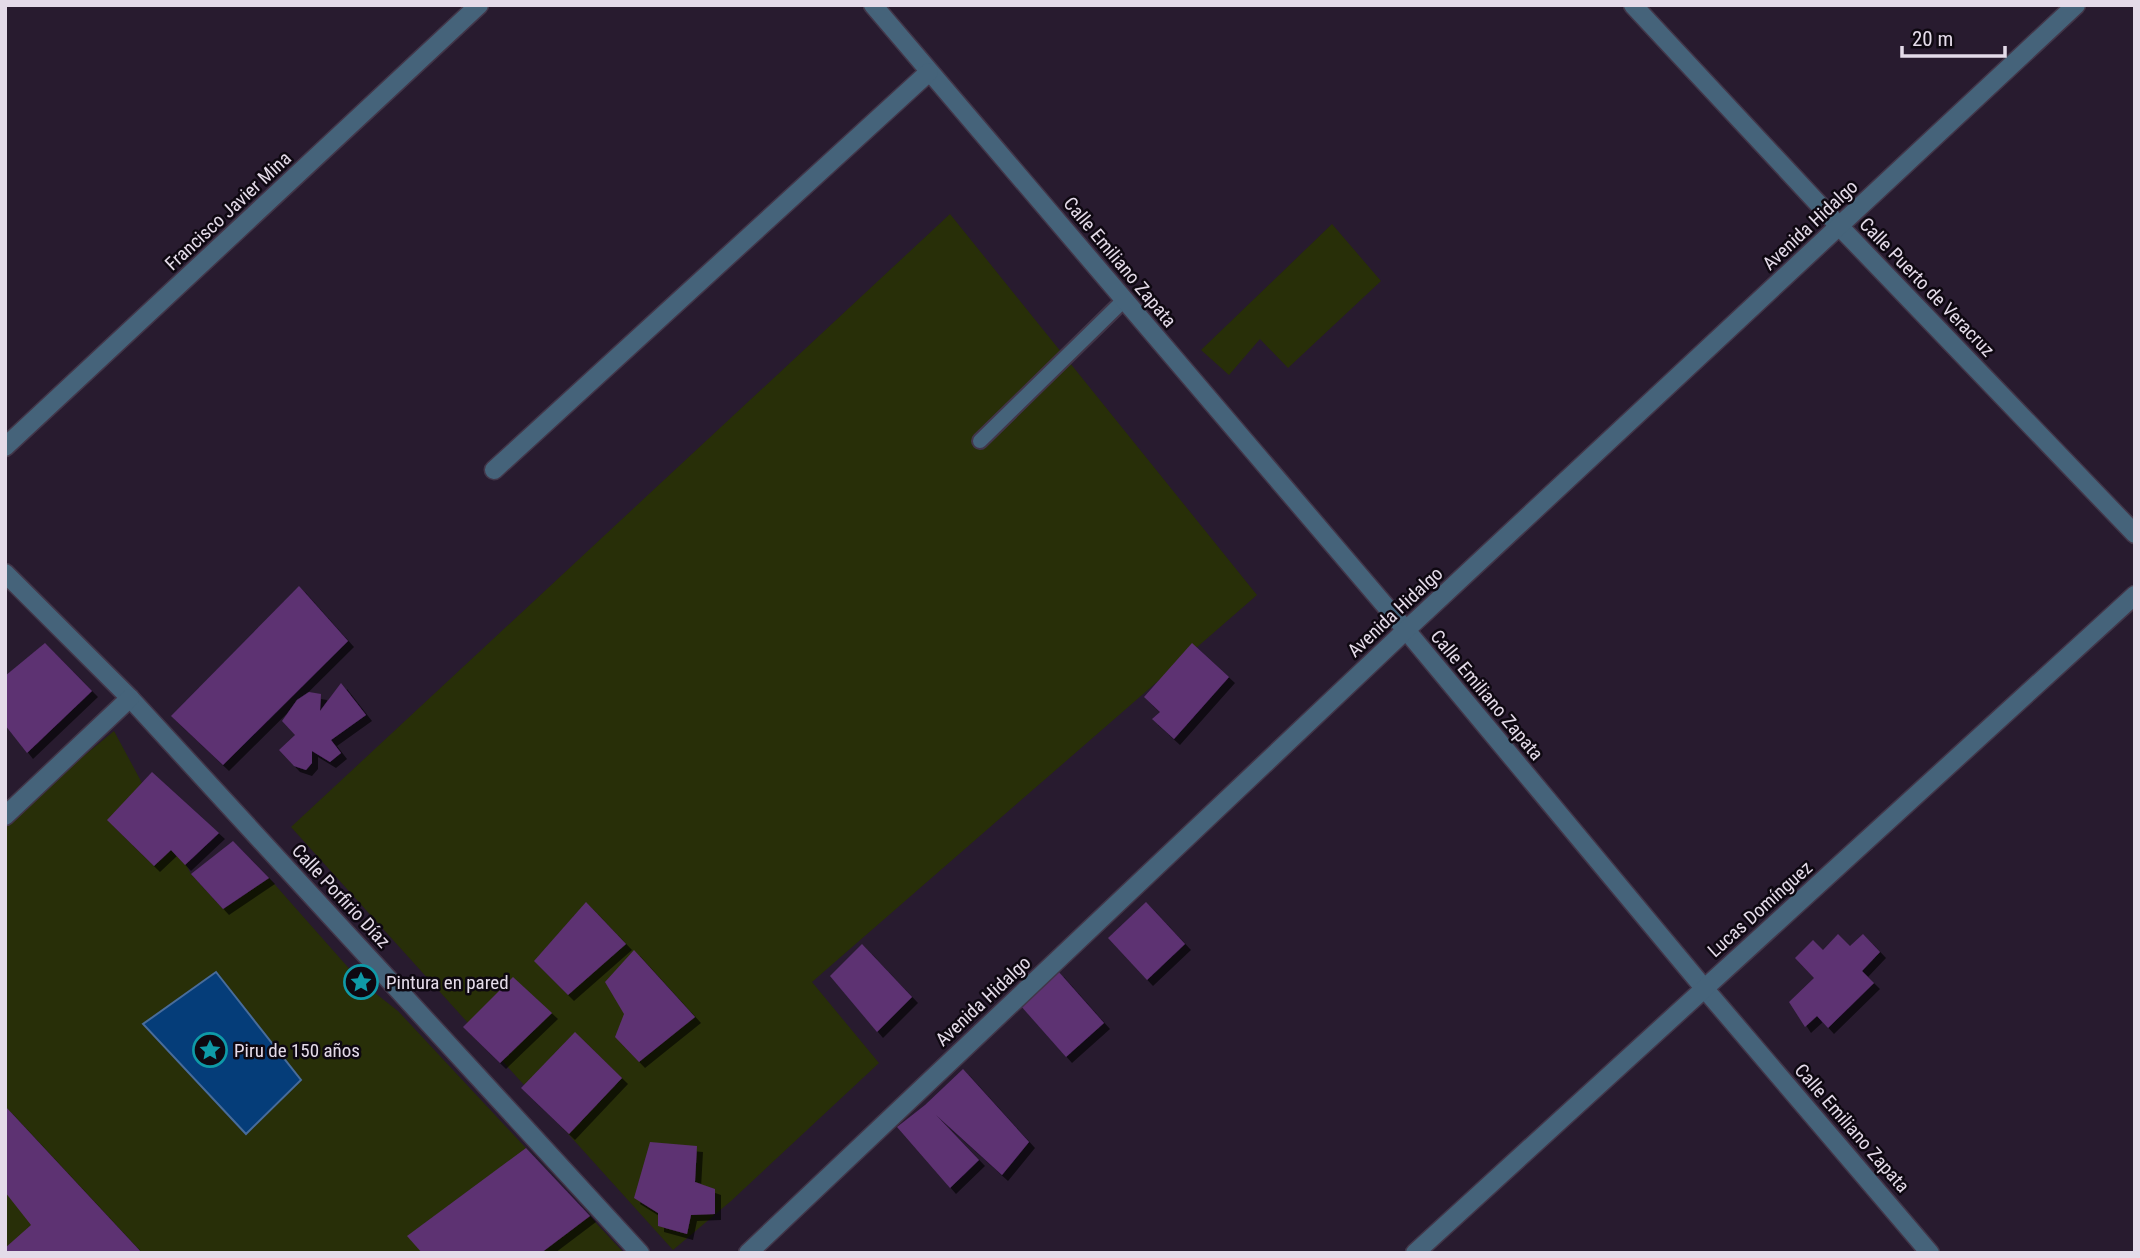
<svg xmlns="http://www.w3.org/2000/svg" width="2140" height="1258" font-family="'Roboto Condensed',sans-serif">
  <defs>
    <filter id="shadow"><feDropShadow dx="6" dy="6" stdDeviation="0" flood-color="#0009"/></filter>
  </defs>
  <rect width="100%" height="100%" fill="#281b2f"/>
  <g fill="#282f08">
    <path d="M950 214 1257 595 812 982 879 1063 731 1201 673 1250 291 827Z"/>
    <path d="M1332 224 1381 281 1288 368 1260 339 1229 375 1201 350Z"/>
    <path d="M114 731 191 874 223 909 269 878 361 982 398 1011 624 1253H5V821Z"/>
  </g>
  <path fill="#053d79" stroke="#486c9b" stroke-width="2" d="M216 972 301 1080 246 1134 143 1024Z"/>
  <g fill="#5d3172" filter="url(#shadow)">
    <path d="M299 586 348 641 223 765 171 716Z"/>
    <path d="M45 643 92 691 27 753 5 725V676Z"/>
    <path d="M1192 643 1229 677 1174 739 1152 719 1160 712 1144 697Z"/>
    <path d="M341 683 366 715 331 740 341 753 330 762 312 751V763L306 770 294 766 279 750 295 735 282 721 297 700 309 692 321 694 320 711Z"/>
    <path d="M152 772 219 833 185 865 171 850 154 866 107 820Z"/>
    <path d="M233 841 269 878 223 909 191 874Z"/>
    <path d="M586 902 626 944 568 995 534 961Z"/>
    <path d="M1146 902 1185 944 1147 980 1108 938Z"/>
    <path d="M1838 934 1850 946 1863 934 1880 952 1862 971 1874 983 1828 1028 1817 1016 1805 1027 1789 1002 1814 978 1795 958 1813 940 1823 950Z"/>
    <path d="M862 944 912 997 877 1032 830 976Z"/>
    <path d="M634 950 695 1017 639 1062 615 1037 624 1014 605 982Z"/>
    <path d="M1058 971 1104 1023 1066 1057 1020 1005Z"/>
    <path d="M513 977 552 1013 500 1063 463 1027Z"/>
    <path d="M575 1032 622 1078 569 1134 521 1088Z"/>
    <path d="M963 1069 1029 1142 1002 1175 936 1115 979 1160 950 1188 897 1127 925 1105Z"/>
    <path d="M5 1106 142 1253H5V1248L31 1225 5 1192Z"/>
    <path d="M650 1142 697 1146 695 1182 715 1189V1214L691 1215 687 1234 658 1226V1213L634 1198Z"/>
    <path d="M526 1148 590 1216 541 1253H422L407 1236Z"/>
  </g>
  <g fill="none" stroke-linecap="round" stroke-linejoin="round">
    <g stroke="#423649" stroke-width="18">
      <path id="lane" d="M980 441 1124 300"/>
    </g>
    <g stroke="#423649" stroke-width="21">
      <g id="street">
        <path d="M873 5 1406 630 1704 988 1930 1253"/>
        <path d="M1633 5 1840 227 2135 534"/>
        <path d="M5 447 479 5"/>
        <path d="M494 470 929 72"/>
        <path d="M5 573 130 698 640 1253"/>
        <path d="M5 816 130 698"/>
        <path d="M748 1253 1406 630 2076 5"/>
        <path d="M1415 1253 2135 595"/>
      </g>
    </g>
    <use href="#lane" stroke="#45637a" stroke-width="14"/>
    <use href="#street" stroke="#45637a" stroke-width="18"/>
  </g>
  <defs>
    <g id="sight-ring" transform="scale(1.75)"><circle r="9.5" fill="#0e0811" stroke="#0f9aa8" stroke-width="1.5"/><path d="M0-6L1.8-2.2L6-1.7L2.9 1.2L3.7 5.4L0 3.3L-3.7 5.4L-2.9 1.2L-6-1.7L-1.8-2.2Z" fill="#0f9aa8"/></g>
  </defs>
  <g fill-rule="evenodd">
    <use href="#sight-ring" x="361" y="982"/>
    <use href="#sight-ring" x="210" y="1050"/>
  </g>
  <g text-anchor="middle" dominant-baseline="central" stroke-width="5" stroke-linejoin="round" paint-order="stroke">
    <g font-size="19" fill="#e4dbe9" stroke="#0e0811">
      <text transform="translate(228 211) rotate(-43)">Francisco Javier Mina</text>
      <text transform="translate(1810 225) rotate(-43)">Avenida Hidalgo</text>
      <text transform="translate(1120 262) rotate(50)">Calle Emiliano Zapata</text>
      <text transform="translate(1927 287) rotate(46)">Calle Puerto de Veracruz</text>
      <text transform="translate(1395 612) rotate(-43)">Avenida Hidalgo</text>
      <text transform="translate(1487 695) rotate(50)">Calle Emiliano Zapata</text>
      <text transform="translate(341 896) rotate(47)">Calle Porfirio Díaz</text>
      <text transform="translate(1760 909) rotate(-42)">Lucas Domínguez</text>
      <text transform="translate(983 1001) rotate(-43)">Avenida Hidalgo</text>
      <text transform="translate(1852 1128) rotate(49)">Calle Emiliano Zapata</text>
    </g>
    <g font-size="19" fill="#e4dbe9" stroke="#0e0811" text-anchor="start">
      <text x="386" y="982">Pintura en pared</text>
      <text x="234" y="1050">Piru de 150 años</text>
    </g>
  </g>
  <rect width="2140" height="1258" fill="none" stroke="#e4dbe9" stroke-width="14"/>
  <path d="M1902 46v10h103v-10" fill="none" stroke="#e4dbe9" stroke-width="3.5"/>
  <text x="1912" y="46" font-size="21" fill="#e4dbe9" stroke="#0e0811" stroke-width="5" paint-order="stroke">20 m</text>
</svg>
